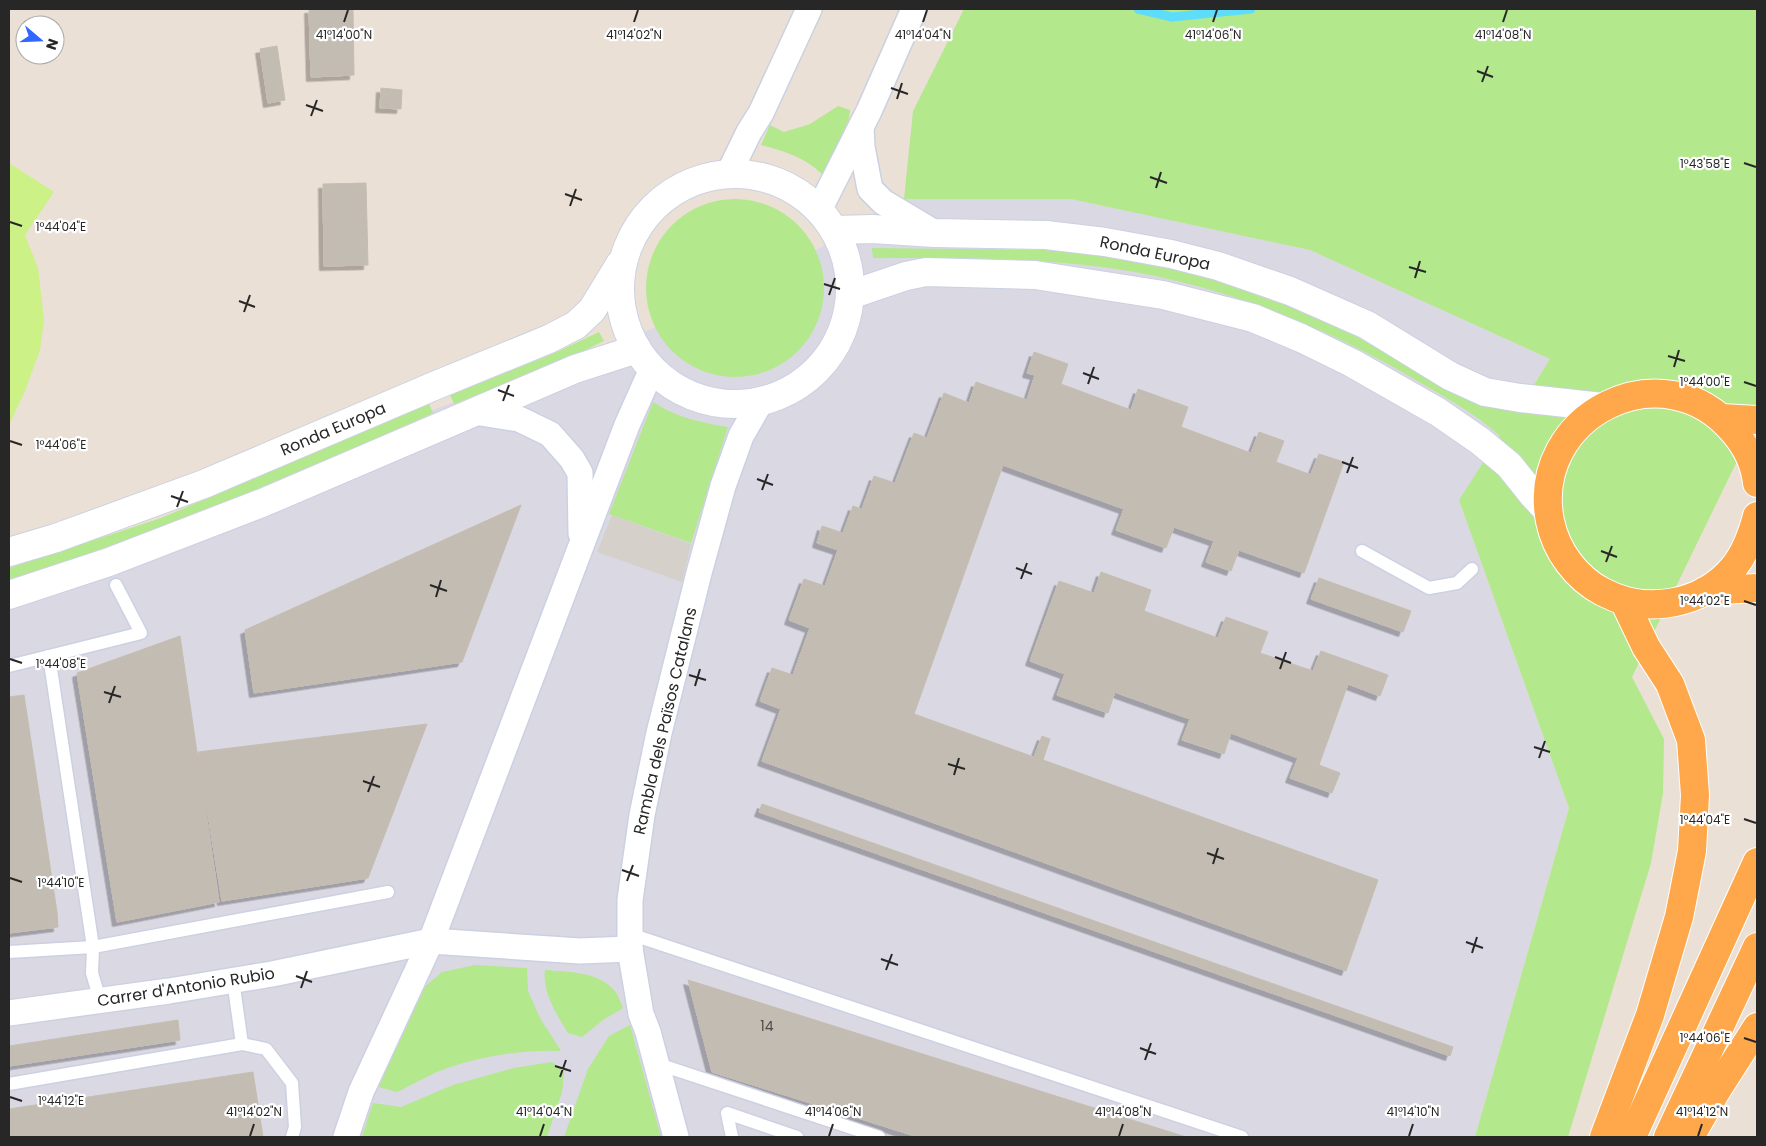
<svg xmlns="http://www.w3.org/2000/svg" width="1766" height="1146" font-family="Poppins,sans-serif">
  <defs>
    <filter id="shadow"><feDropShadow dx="-4.5" dy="4.5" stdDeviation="0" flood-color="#0004"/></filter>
  </defs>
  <rect width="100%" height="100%" fill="#ebe0d6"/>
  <path fill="#dad8e2" d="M904 199H1071L1310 250 1550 359 1459 500 1569 808 1475 1137H9V572L171 518 436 409 732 299Z"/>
  <g fill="#b3e88c">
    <path d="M964 9H1757V420L1632 677 1664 739 1663 793 1651 863 1568 1137H1475L1569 808 1459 500 1500 436C1471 410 1436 392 1402 372 1307 317 1194 276 1085 265 1014 257 943 258 873 258L872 248 1046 250 1104 256 1179 271 1224 283 1294 308 1357 337 1435 380 1520 407 1550 359 1310 250 1071 199H904L913 111Z"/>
    <path d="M838 106 850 110 849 119 823 175C806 158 784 151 761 145L770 125 784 132 810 124Z"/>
    <circle cx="735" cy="288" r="89"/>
    <path d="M599 332 604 341 573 356 454 404 450 395 557 352Z"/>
    <path d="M653 402C675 417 702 423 728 427L691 543 609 514Z"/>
    <path d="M429 404 433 413C376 439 317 463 259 488 177 522 94 557 9 579V568L161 518Z"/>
    <path d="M475 965 527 968 528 991 540 1018 561 1051C523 1049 486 1056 450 1067 432 1073 414 1084 397 1092L379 1087 420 991 442 972Z"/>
    <path d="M545 970C568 972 602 971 617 994 619 998 621 1003 623 1008L603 1020 582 1037 568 1033C557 1015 542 992 545 970Z"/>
    <path d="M630 1025 661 1137H564L588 1069 609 1036Z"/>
    <path d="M552 1062 564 1072 562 1092 547 1137H362L373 1103 401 1107 453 1085 514 1068Z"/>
  </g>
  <path fill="#ccf186" d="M9 163 54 192 25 235 38 268 44 320 40 350 25 391 9 425Z"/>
  <path fill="#d6d0ca" d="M612 515 691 544 682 582 597 552Z"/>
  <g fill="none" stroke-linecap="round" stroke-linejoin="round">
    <path stroke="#5dddfa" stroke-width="9" d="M1138 9 1172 17 1251 9"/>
  </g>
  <g fill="#c2bcb3" stroke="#c6bdb0" filter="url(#shadow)">
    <path d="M309 9H353L354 75 311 77Z"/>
    <path d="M277 46 285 100 268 103 260 49Z"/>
    <path d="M381 88 402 90 401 109 380 108Z"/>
    <path d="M366 183 368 265 324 266 323 184Z"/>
    <path d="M1034 352 1068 364 1061 384 1131 410 1138 389 1188 407 1181 427 1251 453 1259 432 1284 441 1276 462 1306 473 1311 474 1319 454 1344 462 1304 573 1239 550 1231 571 1206 562 1214 541 1174 527 1166 548 1116 530 1124 509 1003 465 914 714 1034 757 1042 736 1050 739 1043 760 1378 880 1346 971 762 761 781 709 760 701 772 668 793 675 810 628 789 620 804 579 825 586 838 550 817 543 822 526 843 533 853 506 862 509 874 476 895 483 914 433 927 438 944 393 969 403 976 382 1027 400 1035 375 1027 373Z"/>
    <path d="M521 505 462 662 254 693 245 630Z"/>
    <path d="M1101 572 1151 590 1144 611 1218 638 1226 617 1268 632 1260 653 1313 671 1321 651 1388 675 1380 696 1348 684 1319 765 1340 773 1332 793 1290 778 1298 758 1231 733 1224 754 1182 740 1190 719 1120 694 1115 692 1108 713 1057 695 1065 674 1030 661 1059 581 1094 593Z"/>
    <path d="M1319 578 1411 611 1403 632 1311 599Z"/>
    <path d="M180 636 219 902 117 922 77 673Z"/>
    <path d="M24 695 57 912 58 927 9 933V697Z"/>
    <path d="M427 724 368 878 222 901 198 752Z"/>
    <path d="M762 804 1453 1047 1450 1056 759 812Z"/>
    <path d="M688 980 1186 1137H918L712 1072Z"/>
    <path d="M178 1020 180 1040 9 1066V1046Z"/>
    <path d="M253 1072 263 1137H9V1109Z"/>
  </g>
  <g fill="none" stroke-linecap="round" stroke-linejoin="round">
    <g stroke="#cbd1e2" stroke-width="15">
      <g id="service">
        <path d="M1362 551 1429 588 1457 583 1472 569"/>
        <path d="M49 656 93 947 92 973 100 1000"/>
        <path d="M9 666 141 633 116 585"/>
        <path d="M630 934 1242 1137"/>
        <path d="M9 952 93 947 388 892"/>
        <path d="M242 1044 266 1049 292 1083 295 1127 292 1137"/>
        <path d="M655 1063 879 1137"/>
        <path d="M9 1084 242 1044 233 980"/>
        <path d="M732 1137 727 1113 797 1137"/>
      </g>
    </g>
    <g stroke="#cbd1e2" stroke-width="28">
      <g id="minor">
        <path d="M861 127 862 147 870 189 883 202 935 233"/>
        <path d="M729 173 749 132 761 113 809 9"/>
        <path d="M819 210 869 111 914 9"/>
        <path d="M474 412 519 419 550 434 572 459 580 473 581 533"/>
        <path d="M9 1013 169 991 272 974 431 941 580 951 630 949"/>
        <path d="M346 1137 361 1092 431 941 627 425 652 369"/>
        <path d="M676 1137 648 1032 641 1014 630 949V900L642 815 659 733 699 573 723 486 741 436 761 401"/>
      </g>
    </g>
    <g stroke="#cbd1e2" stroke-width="30">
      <g id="tertiary">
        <circle cx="735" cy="289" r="115"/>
        <path d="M834 230 872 229 935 233 1046 235 1105 242 1171 254 1218 266 1290 291 1367 325 1450 376 1485 392 1520 398 1602 407"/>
        <path d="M850 295 906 276 926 272 1035 275 1163 295 1253 318 1301 338 1352 363 1438 412 1480 441 1509 465 1533 495 1548 511"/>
        <path d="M9 552 56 538 204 484 434 386 549 339 576 325 592 310 620 264"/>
        <path d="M9 595 109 562 262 503 575 369 637 349"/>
      </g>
    </g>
    <g stroke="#fff" stroke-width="30">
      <g id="trunk">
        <path d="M1721 418 1757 420"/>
        <path d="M1757 483C1755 464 1746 446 1734 432 1664 347 1529 415 1550 521 1556 551 1576 578 1603 592 1646 615 1703 605 1734 567 1746 552 1752 535 1757 516"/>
        <path d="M1705 591 1757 588"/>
        <path d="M1604 1137 1650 1015 1679 917 1692 851 1695 795 1691 740 1670 684 1646 647 1624 601"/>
        <path d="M1632 1137 1757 862"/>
        <path d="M1668 1137 1757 947"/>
        <path d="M1690 1137 1715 1093 1757 1027"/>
      </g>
    </g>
    <use href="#service" stroke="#fff" stroke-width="12"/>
    <use href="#minor" stroke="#fff" stroke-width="25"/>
    <use href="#tertiary" stroke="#fff" stroke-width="28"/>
    <use href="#trunk" stroke="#fea84b" stroke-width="28"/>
  </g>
  <path fill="none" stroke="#272727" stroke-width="2" d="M344 22 348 10M634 22 638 10M923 22 927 10M1213 22 1217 10M1503 22 1507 10M1477 71 1493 77M1482 82 1488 66M891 88 908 94M897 99 902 83M306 105 323 111M311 116 317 100M1744 163 1756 167M1150 177 1167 183M1156 188 1161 172M565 194 582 200M570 206 576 189M10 222 22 226M1409 267 1426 272M1415 278 1420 261M824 284 840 289M829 295 835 278M239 301 255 307M244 312 250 295M1668 356 1685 361M1674 367 1679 350M1083 373 1099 379M1744 382 1756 386M1088 384 1094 367M498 390 514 396M503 401 509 385M10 441 22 445M1342 462 1358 468M1347 473 1353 457M757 479 773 485M762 490 768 474M171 496 188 502M177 507 183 491M1601 551 1617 557M1606 562 1612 546M1016 568 1032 574M1021 579 1027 563M430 585 447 591M436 597 441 580M1744 601 1756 605M1275 657 1291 663M10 659 22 663M1280 669 1286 652M689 675 706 680M695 686 700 669M104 692 121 697M109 703 115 686M1534 747 1550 752M1539 758 1545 741M948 764 965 769M954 775 959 758M363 781 380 787M368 792 374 776M1744 819 1756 823M1207 853 1224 859M1213 864 1218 848M622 870 639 876M10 878 22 882M627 881 633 865M1466 942 1483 948M1472 953 1477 937M881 959 898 965M886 970 892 954M296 976 312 982M301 988 307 971M1744 1038 1756 1042M1140 1048 1156 1054M1145 1060 1151 1043M555 1066 571 1071M560 1077 566 1060M10 1097 22 1101M250 1136 254 1124M540 1136 544 1124M829 1136 833 1124M1119 1136 1123 1124M1409 1136 1413 1124M1698 1136 1702 1124"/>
  <g text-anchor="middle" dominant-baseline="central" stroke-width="4.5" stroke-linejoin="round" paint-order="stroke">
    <g font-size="14" fill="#4e4c4a">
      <text x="767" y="1026">14</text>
    </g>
    <g font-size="16" fill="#272727" stroke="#fff">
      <text transform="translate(1155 253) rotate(12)">Ronda Europa</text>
      <text transform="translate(333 429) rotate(-23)">Ronda Europa</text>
      <text transform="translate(665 721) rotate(-77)">Rambla dels Països Catalans</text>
      <text transform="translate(186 987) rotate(-9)">Carrer d'Antonio Rubio</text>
    </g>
  </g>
  <g font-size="12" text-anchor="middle" fill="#272727" stroke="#fff" stroke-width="4.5" stroke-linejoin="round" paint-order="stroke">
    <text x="634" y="39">41°14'02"N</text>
    <text x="923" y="39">41°14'04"N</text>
    <text x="1213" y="39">41°14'06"N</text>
    <text x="1503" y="39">41°14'08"N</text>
    <text x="344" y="39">41°14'00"N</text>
    <text x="1705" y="168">1°43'58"E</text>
    <text x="61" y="231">1°44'04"E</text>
    <text x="1705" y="386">1°44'00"E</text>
    <text x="61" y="449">1°44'06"E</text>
    <text x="1705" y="605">1°44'02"E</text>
    <text x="61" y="668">1°44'08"E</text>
    <text x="1705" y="824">1°44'04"E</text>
    <text x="61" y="887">1°44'10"E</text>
    <text x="1705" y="1042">1°44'06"E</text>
    <text x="61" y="1105">1°44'12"E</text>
    <text x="254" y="1116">41°14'02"N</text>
    <text x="544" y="1116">41°14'04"N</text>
    <text x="833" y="1116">41°14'06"N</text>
    <text x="1123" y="1116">41°14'08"N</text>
    <text x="1413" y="1116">41°14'10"N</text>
    <text x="1702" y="1116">41°14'12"N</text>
  </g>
  <rect width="1766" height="1146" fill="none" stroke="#272727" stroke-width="20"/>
  <g transform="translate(40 40) rotate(109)"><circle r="24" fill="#ffffff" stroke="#a9a9a9"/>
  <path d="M0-4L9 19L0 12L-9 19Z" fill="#2f67ff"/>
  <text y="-8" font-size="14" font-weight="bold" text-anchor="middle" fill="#272727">N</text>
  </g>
</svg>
